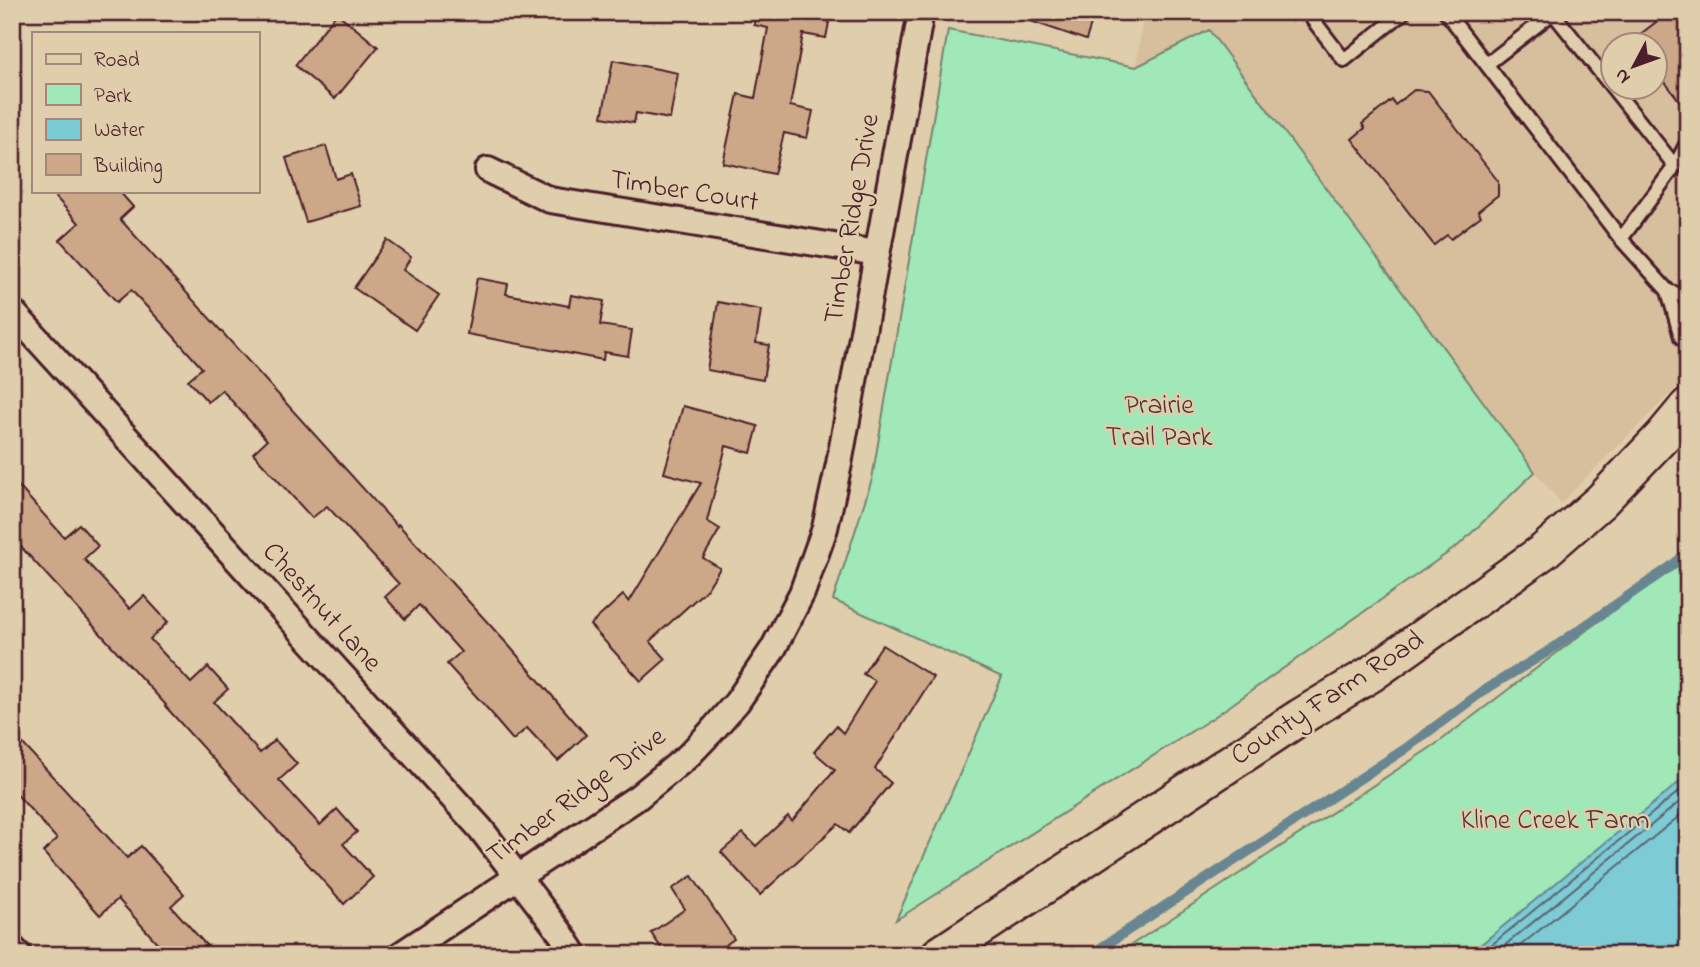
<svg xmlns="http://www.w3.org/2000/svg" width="1700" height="967" font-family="'Indie Flower',sans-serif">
  <rect width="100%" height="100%" fill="#e0cdab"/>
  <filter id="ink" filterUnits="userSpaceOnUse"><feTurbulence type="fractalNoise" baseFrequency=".0143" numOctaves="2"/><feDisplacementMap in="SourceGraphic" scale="14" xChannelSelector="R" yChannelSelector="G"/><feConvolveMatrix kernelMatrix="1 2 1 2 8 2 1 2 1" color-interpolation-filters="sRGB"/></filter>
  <g filter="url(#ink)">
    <path fill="#d7bf9e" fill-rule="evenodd" d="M1144 12H1688V376L1561 503 1535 472 1209 30 1136 67ZM1612 46H1654V88H1612Z"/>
    <g fill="#a0e8b7" stroke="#758471" stroke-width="2">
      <path d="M948 30 1136 67 1209 30 1535 472 1459 545 1214 717 896 920 1002 677 833 600 872 479Z"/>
      <path d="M1688 551V955H1116L1439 742 1682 558Z"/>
    </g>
    <path fill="#7bcbd5" stroke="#678691" stroke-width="2" d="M1688 775V955H1468Z"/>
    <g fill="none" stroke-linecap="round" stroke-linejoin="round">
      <g stroke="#5e646f" stroke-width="2">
        <path d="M1479 955 1688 784"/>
        <path d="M1493 955 1688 795"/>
        <path d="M1509 955 1688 809"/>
      </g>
      <path stroke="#678691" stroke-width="10" d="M1090 955 1405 749 1486 689 1547 652 1670 567 1688 552"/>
    </g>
    <g fill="#cca888" stroke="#4a1f2b" stroke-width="2">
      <path d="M755 12H831L826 38 803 34 790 106 813 111 807 138 784 133 774 174 723 163 738 94 755 98 768 28 754 25Z"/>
      <path d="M1016 12H1095L1086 40 1016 16Z"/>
      <path d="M1669 12H1688V112L1655 69V46H1625Z"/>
      <path d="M337 13 378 47 335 99 295 65Z"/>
      <path d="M613 60 678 73 670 119 636 113 634 123 602 117Z"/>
      <path d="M1414 90 1428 91 1498 181V195L1478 211 1481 216 1451 239 1447 235 1434 245 1352 139 1365 128 1362 124 1392 100 1395 105Z"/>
      <path d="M326 146 336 179 351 174 361 206 306 222 286 158Z"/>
      <path d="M50 191H119L133 207 120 219 397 526 398 524 510 647 586 735 558 761 527 728 513 740 494 718 495 717 447 664 461 652 419 605 405 619 385 597 399 584 327 506 312 518 253 453 267 440 222 390 208 402 188 380 202 368 161 322 131 290 117 302 60 240 79 223Z"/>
      <path d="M387 240 411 257 403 270 439 295 415 330 354 288Z"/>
      <path d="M477 278 508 284 506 294 569 306 571 295 604 301 600 325 632 330 628 356 604 352 603 360 467 334Z"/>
      <path d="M718 302 761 310 756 343 769 345 763 380 707 370Z"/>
      <path d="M683 406 758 426 751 453 726 446 707 521 720 529 703 558 720 568 707 589 650 641 666 659 641 681 590 625 623 595 629 602 701 483 664 473Z"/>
      <path d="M12 479 64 537 79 524 98 546 84 559 130 609 144 596 168 622 150 639 191 683 208 667 228 689 214 702 260 753 275 740 297 764 279 780 320 825 337 809 357 832 343 844 373 877 344 904 165 706 166 705 12 537Z"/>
      <path d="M882 645 933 677 875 769 891 783 849 833 838 824 760 895 721 852 743 833 756 846 788 816 792 821 835 770 814 752 836 726 843 733 875 681 863 674Z"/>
      <path d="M12 732 127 858 141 846 184 894 171 906 215 955H168L118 899 100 915 43 852 57 839 12 789Z"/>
      <path d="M692 876 734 939 711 955H666L651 933 685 909 672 889Z"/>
    </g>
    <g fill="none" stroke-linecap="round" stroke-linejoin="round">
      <g stroke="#4a1f2b" stroke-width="18">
        <g id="service">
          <path d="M1307 12 1344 60 1404 12"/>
          <path d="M1446 12 1621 239 1668 291 1681 337 1688 344"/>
          <path d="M1553 13 1675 166"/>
          <path d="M1487 64 1554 12"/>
          <path d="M1621 239 1675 166 1688 141"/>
          <path d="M1668 291 1688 297"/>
        </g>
      </g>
      <g stroke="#4a1f2b" stroke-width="30">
        <g id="minor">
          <path d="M488 170 550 200 877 253"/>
          <path d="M12 311 480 828 560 932 575 955"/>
          <path d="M12 948 19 955"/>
          <path d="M400 955 638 797 688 756 710 733 737 702 773 649 802 593 825 528 839 464 921 12"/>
        </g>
      </g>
      <g stroke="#4a1f2b" stroke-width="40">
        <path id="secondary" d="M939 955 1300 717 1371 674 1544 551 1601 501 1663 436 1688 406"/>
      </g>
      <use href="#service" stroke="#e0cdab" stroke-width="12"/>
      <use href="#minor" stroke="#e0cdab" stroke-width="24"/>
      <use href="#secondary" stroke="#e0cdab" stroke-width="35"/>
    </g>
  </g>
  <g text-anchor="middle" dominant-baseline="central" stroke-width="5" stroke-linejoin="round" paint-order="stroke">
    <g font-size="28" fill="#4a1f2b" stroke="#e0cdab">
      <text transform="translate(684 192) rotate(9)">Timber Court</text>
      <text transform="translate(853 219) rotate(-80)">Timber Ridge Drive</text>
      <text transform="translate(321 608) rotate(48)">Chestnut Lane</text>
      <text transform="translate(1328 699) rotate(-33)">County Farm Road</text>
      <text transform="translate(577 797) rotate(-36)">Timber Ridge Drive</text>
    </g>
    <g font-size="28" fill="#533339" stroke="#e0cdab">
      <text x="1159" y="406">Prairie<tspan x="1159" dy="32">Trail Park</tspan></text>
      <text x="1555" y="821">Kline Creek Farm</text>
    </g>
  </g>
  <rect width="1700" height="967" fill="none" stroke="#e0cdab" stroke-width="42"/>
  <rect x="21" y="21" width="1658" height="925" fill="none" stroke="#4a1f2b" stroke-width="2.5" filter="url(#ink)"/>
  <rect x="32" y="32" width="228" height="161" fill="#e0cdab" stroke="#a48778" stroke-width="2"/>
  <rect x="46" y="54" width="35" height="10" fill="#e0cdab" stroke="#a48778" stroke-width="2"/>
  <text x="94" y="66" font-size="21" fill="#4a1f2b">Road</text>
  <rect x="46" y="84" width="35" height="21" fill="#a0e8b7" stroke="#a48778" stroke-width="2"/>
  <text x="94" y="102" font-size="21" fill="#4a1f2b">Park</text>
  <rect x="46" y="119" width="35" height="21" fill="#7bcbd5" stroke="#a48778" stroke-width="2"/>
  <text x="94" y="136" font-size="21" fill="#4a1f2b">Water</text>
  <rect x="46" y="154" width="35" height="21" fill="#cca888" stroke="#a48778" stroke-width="2"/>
  <text x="94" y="172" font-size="21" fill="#4a1f2b">Building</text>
  <g transform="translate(1634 66) rotate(229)"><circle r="33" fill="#e0cdab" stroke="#a48778" stroke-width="2"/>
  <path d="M0-5L12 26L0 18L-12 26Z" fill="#4a1f2b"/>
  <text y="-10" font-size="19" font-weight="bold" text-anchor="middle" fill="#4a1f2b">N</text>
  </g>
</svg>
